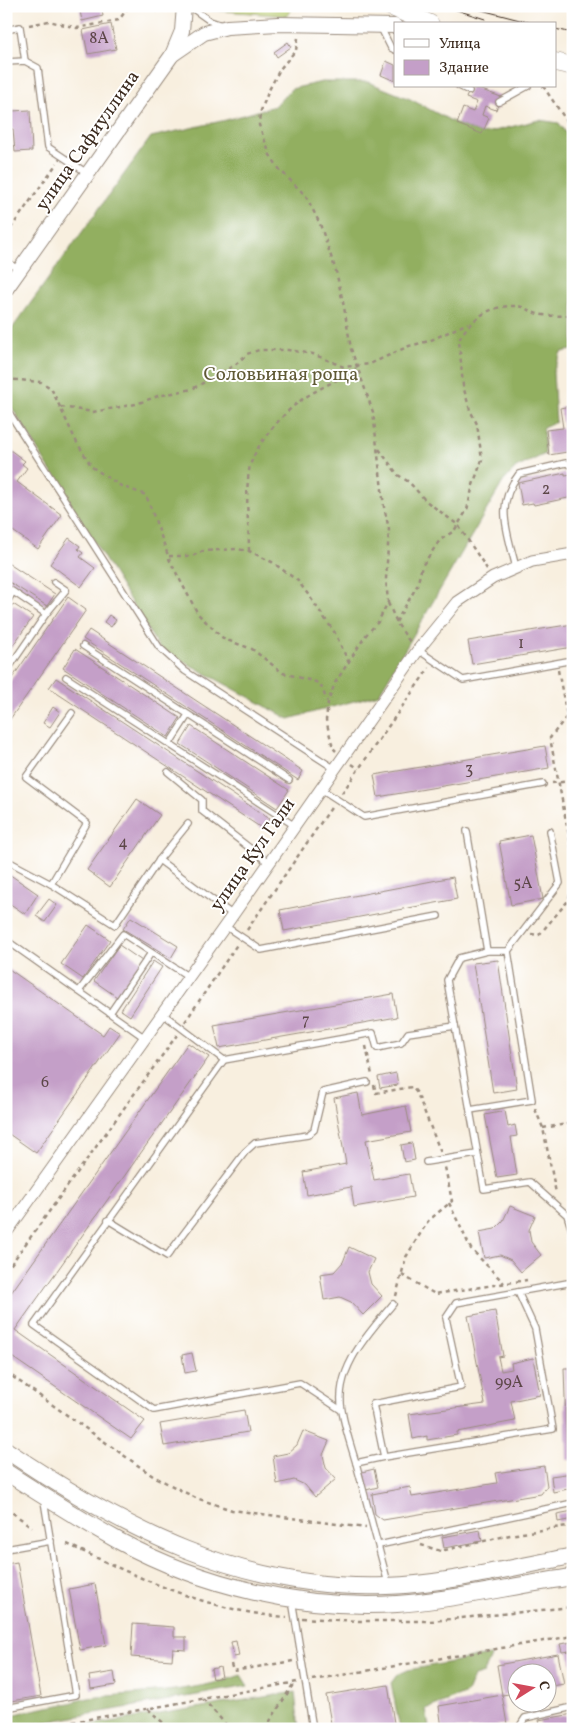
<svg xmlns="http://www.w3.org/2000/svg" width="579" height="1735" font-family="Vollkorn,serif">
  <rect width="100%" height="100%" fill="#fff"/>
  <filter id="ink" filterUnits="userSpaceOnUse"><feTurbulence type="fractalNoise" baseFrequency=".02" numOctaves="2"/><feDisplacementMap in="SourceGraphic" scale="10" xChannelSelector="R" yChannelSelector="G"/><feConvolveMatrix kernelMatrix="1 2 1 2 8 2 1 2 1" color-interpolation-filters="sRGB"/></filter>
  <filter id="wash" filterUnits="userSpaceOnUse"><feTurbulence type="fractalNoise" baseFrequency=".0096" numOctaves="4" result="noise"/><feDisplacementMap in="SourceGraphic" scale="20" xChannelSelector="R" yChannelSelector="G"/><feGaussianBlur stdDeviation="1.12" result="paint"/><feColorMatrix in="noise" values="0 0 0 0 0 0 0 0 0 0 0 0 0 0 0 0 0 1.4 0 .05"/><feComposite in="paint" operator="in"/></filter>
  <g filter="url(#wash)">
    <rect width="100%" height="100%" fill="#f8efdf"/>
    <path fill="#b8cb6e" stroke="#7a7a46" d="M207 6H293L288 16 212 10Z"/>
    <g fill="#92af61" stroke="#666c40">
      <path d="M322 82H368L410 99 457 124 482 134 539 120 559 123 573 144V350L561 352 553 372 556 422 543 428 545 454 516 468 503 482 379 694 289 719 159 648 6 398V337L151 137 226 120 275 106 291 89Z"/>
      <path d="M489 1655 491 1657 484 1673 474 1676 467 1693 426 1709 429 1727 400 1729 391 1683 397 1675 408 1670Z"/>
      <path d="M241 1675 248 1686 6 1729V1717C28 1710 48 1707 70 1703 76 1701 82 1699 89 1698 139 1692 192 1693 241 1675Z"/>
      <path d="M295 1692 299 1729H66Z"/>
    </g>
    <g id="blocks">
      <g fill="#c49fc8">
        <path d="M79 6H101L103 16 82 21Z"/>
        <path d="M111 24 116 49 88 54 83 30Z"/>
        <path d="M288 42 291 47 277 57 274 52Z"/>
        <path d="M386 61 395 65V81L381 75Z"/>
        <path d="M6 72H9L12 111 30 110 32 151 15 152 13 129H6Z"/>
        <path d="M471 86 501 97 496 110 485 106 482 115 489 118 482 134 457 124 463 108 473 112 477 102 466 98Z"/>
        <path d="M573 387V451L549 455 546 430 563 428 560 408 570 406 567 388Z"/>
        <path d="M6 447 25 461 22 464 27 468 17 482 62 515 38 549 6 526Z"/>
        <path d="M565 473V475L573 474V497L534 505 533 503 522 505 518 483Z"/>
        <path d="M69 538 80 546 78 549 83 553 80 557 95 568 81 587 50 564Z"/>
        <path d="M6 562 55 594 47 606 6 580Z"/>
        <path d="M68 597 86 610 6 725V687Z"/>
        <path d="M13 604 33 617 6 655V614Z"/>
        <path d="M109 615 116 620 111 627 104 622Z"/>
        <path d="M573 624V647L472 664 468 641Z"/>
        <path d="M89 630 303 771 298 780 83 639Z"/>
        <path d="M75 649 180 718 168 737 63 668Z"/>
        <path d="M56 678 270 819 263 829 49 688Z"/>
        <path d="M53 707 60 712 50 727 43 723Z"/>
        <path d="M191 726 289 790 277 808 180 744Z"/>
        <path d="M545 746 549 768 378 797 374 775Z"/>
        <path d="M137 799 160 815 110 887 87 870Z"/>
        <path d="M531 835 543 899 511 905 499 841Z"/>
        <path d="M6 872 38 894 25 914 6 901Z"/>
        <path d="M453 877 457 899 284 931 280 910Z"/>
        <path d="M49 899 57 905 45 922 36 916Z"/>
        <path d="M131 917 178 946 171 958 123 929Z"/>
        <path d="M88 925 110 940 83 979 61 964Z"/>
        <path d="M119 945 142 961 117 997 94 981Z"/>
        <path d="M498 960 517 1089 493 1093 473 963Z"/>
        <path d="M153 961 162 967 130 1016 121 1010Z"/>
        <path d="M6 967 103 1035 109 1026 120 1033 36 1153 6 1132Z"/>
        <path d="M393 994 397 1017 219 1048 214 1025Z"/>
        <path d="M188 1043 209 1057 15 1330 145 1421 131 1439 6 1353V1300Z"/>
        <path d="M396 1073 398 1085 380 1088 378 1077Z"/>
        <path d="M358 1093 362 1115 406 1106 411 1132 366 1140 374 1180 409 1174 413 1197 354 1207 351 1187 307 1195 303 1172 346 1164 334 1098Z"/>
        <path d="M505 1111 508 1127 515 1125 517 1136 511 1137 517 1175 497 1178 485 1115Z"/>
        <path d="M412 1143 415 1160 404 1162 401 1145Z"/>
        <path d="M510 1206 535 1216 529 1230 531 1242 541 1255 521 1272 511 1260 500 1255 484 1258 479 1232 495 1229 503 1221Z"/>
        <path d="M349 1247 374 1259 368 1272 371 1284 382 1296 363 1315 351 1302 340 1297 324 1300 320 1274 334 1272 343 1262Z"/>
        <path d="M495 1311 503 1356 498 1357 501 1371 512 1369 511 1363 533 1358 540 1395 511 1401 515 1421 457 1432V1435L427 1440V1436L413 1439 409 1414 485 1404 468 1316Z"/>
        <path d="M192 1353 196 1371 185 1373 182 1355Z"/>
        <path d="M564 1368H573V1460H567Z"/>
        <path d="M244 1410 248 1432 164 1446 160 1424Z"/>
        <path d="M303 1431 329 1441 323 1455 326 1468 336 1479 315 1497 305 1485 294 1480 277 1484 273 1456 288 1453 297 1445Z"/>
        <path d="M544 1466 547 1486 541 1494 383 1520 375 1514 372 1494 410 1487 412 1497 497 1483 495 1473Z"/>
        <path d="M374 1469 378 1487 366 1490 362 1472Z"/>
        <path d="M573 1473V1488L553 1492 551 1476Z"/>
        <path d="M573 1511V1519L558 1522 557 1514Z"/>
        <path d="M480 1530 482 1541 444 1548 442 1537Z"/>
        <path d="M17 1562 41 1696 6 1702V1564Z"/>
        <path d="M95 1584 106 1645 80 1650 69 1589Z"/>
        <path d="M133 1624 174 1627V1637H186V1650L173 1649 172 1660 131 1657Z"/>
        <path d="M236 1641 239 1656 234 1657 231 1642Z"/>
        <path d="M573 1642V1667H572L569 1651 562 1652 560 1644Z"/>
        <path d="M558 1654 564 1684 546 1687V1672H516V1693L502 1695 497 1665Z"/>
        <path d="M220 1667 222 1677 213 1679 211 1669Z"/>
        <path d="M114 1672 116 1685 91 1689 89 1676Z"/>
        <path d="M388 1685 395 1729H332L326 1695Z"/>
        <path d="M502 1695 507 1724 477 1729H442L439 1706Z"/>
        <path d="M573 1714V1729H541L539 1720Z"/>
      </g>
    </g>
  </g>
  <g filter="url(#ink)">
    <use href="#blocks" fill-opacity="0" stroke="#9a8c7e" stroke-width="1"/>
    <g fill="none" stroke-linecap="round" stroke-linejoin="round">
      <g stroke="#9a8c7e" stroke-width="8">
        <g id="service">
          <path d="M189 6 210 21 222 25"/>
          <path d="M381 28 391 48 395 50"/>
          <path d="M6 30 20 27 25 61"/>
          <path d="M6 62 25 61 38 68 48 147 87 173"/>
          <path d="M459 86 469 91"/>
          <path d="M499 102 528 86"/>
          <path d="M6 260 18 270"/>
          <path d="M6 408 159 647 185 671 335 769"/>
          <path d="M516 568C508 532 494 506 519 474L566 463 573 466"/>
          <path d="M6 587 46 614 6 672"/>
          <path d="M6 603 13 592"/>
          <path d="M46 614 66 590 54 582"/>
          <path d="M83 646 289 780"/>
          <path d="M418 650 463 680 573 660"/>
          <path d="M66 677 295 826"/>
          <path d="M72 713 26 777 87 823 51 884 115 925 159 860 188 824"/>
          <path d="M170 743 188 715"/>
          <path d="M168 772 202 800V811L269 863"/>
          <path d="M321 789 364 817 543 784"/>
          <path d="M467 831 487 951"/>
          <path d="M6 860 51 884"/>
          <path d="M159 860 233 915"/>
          <path d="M225 926 261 950 438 916"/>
          <path d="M6 940 145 1038"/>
          <path d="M79 991 123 934 189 977"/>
          <path d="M110 1013 151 953"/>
          <path d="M163 1014 224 1060 34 1325 154 1410 300 1383 341 1410"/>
          <path d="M455 1026 447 980 459 958 487 951H508"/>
          <path d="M224 1060 373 1033 377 1048 401 1043 408 1033 455 1026 484 1189 530 1182 567 1215 573 1234"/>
          <path d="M470 1110 532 1100 508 951 560 883 550 831"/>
          <path d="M426 1162 477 1154"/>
          <path d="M108 1220 167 1256 245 1152 255 1143 308 1135 314 1130 323 1092 367 1082"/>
          <path d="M384 1457 553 1429 535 1329 518 1292"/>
          <path d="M356 1463C351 1446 345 1429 342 1411 334 1369 368 1334 393 1304"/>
          <path d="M379 1545 573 1503"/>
          <path d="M6 1549 51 1541"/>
          <path d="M388 1583 356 1463 384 1457 373 1404 461 1387 446 1318 456 1303 573 1282"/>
          <path d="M292 1600 313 1729"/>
          <path d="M6 1708 76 1695 44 1501"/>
          <path d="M518 1729 525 1718 573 1707"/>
        </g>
      </g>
      <g stroke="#9a8c7e" stroke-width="13">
        <path id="minor" d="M6 1233 225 926 418 650 457 602 493 578 532 561 573 554"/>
      </g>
      <g stroke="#9a8c7e" stroke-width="16">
        <g id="tertiary">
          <path d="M172 55 204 33 227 27 278 24 395 26"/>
          <path d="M6 289 172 55 182 31 184 6"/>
        </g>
      </g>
      <g stroke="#9a8c7e" stroke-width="18">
        <g id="secondary">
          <path d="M6 1450C123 1529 242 1591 386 1586 447 1584 513 1567 573 1556"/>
          <path d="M6 1472C43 1496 81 1520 119 1541 202 1586 303 1610 397 1604 456 1600 514 1585 573 1577"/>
        </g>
      </g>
      <g stroke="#9a8c7e" stroke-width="19">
        <g id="primary">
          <path d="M390 6 430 24"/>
          <path d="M555 62 573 66"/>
        </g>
      </g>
      <g stroke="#9a8c7e" stroke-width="2.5" stroke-dasharray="4 4" stroke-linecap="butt">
        <path d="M147 6 159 12 173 7"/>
        <path d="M29 25 49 21 77 28 119 20 129 6"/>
        <path d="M298 38 296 50 280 69 269 90 260 113 259 125 270 155 280 170 306 196 320 224 336 271 344 307 351 349 373 412 384 507 389 529 386 579 388 602 378 622 366 635 335 683 328 702 326 720 333 748 336 751"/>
        <path d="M543 86 570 126 573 135"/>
        <path d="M6 235 57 163"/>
        <path d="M6 379 41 382 51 388 76 441 92 467 121 486 146 495 170 561 198 614 224 639 252 649 283 673 316 682 321 686 327 701"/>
        <path d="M61 407 93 412 136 404 158 396 192 389 235 365 247 354 259 350H288L313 354 344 367 370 364 409 346 429 341 468 323"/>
        <path d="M379 449 398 475 409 482 426 501 458 525 487 569"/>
        <path d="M249 551C249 525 245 497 249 471 252 448 282 414 300 401 318 388 338 381 356 368"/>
        <path d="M169 556H192L203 551 237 549 249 551 272 562 298 581 307 593 335 633 349 663"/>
        <path d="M388 603 398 625 410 642"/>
        <path d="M396 622 417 586 422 566 440 540 454 531 467 510 473 485 482 460 477 424 470 410 463 386 459 340C470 319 490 305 516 306 524 306 530 312 538 314 548 317 562 315 573 316"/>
        <path d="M558 670 567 716 550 738 573 857"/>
        <path d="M352 764 359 769"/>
        <path d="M552 783 573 781"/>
        <path d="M342 793 429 668"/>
        <path d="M247 930 333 805"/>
        <path d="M531 934 539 935 567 902 573 887"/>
        <path d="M185 1022 238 943"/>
        <path d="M366 1046 372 1075"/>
        <path d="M374 1085 376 1093 412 1087 417 1093 441 1153"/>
        <path d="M535 1109 543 1128 556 1193"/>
        <path d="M543 1128 573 1123"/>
        <path d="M449 1203 471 1249 504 1283"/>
        <path d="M6 1271 177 1035"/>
        <path d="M402 1275 435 1294 527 1280"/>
        <path d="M396 1296 406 1257 428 1221 452 1201 445 1167"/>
        <path d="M6 1372 153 1476 196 1498 232 1510 366 1528"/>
        <path d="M6 1508 32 1527"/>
        <path d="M67 1544C138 1577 208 1612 287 1617"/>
        <path d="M421 1545 441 1551 510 1535 573 1525"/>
        <path d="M302 1618 359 1621H431L572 1607 573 1609"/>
        <path d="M231 1664 233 1671 293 1661"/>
        <path d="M312 1680 573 1636"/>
        <path d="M203 1699 230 1729"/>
        <path d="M148 1709 170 1729"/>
        <path d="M33 1729 297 1682"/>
        <path d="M265 1729 294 1683"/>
      </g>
      <use href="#service" stroke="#fff" stroke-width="5.5"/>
      <use href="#minor" stroke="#fff" stroke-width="11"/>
      <use href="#tertiary" stroke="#fff" stroke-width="14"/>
      <use href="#secondary" stroke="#fff" stroke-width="16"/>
      <use href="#primary" stroke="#fff" stroke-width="18"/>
      <g stroke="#3b2a1e" stroke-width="1">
        <path d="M444 6 485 19"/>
        <path d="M466 6 535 24"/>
        <path d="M555 29 573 33"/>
      </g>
    </g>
  </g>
  <g text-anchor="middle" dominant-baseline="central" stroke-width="4" stroke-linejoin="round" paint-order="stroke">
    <g font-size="16" fill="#5d4748">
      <text x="99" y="39">8А</text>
      <text x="546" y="490">2</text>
      <text x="521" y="644">1</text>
      <text x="469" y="770">3</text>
      <text x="123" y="843">4</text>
      <text x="523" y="884">5А</text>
      <text x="306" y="1021">7</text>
      <text x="45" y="1083">6</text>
      <text x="509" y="1383">99А</text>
    </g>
    <g font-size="19" fill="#3b2a1e" stroke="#fff">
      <text transform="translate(88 141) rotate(-55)">улица Сафиуллина</text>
      <text transform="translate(253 855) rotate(-55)">улица Кул Гали</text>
    </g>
    <g font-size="19" fill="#605a36" stroke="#fff">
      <text x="281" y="375">Соловьиная роща</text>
    </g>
  </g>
  <rect width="579" height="1735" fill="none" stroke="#fff" stroke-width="25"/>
  <rect x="394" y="22" width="162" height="65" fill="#ffffff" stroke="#b1aaa5"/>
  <rect x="404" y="39" width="25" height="8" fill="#ffffff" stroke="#b1aaa5"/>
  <text x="439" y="48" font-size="15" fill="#3b2a1e">Улица</text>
  <rect x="404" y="60" width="25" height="15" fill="#c49fc8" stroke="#b1aaa5"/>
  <text x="439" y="72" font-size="15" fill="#3b2a1e">Здание</text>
  <g transform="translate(532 1688) rotate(79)"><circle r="24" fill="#ffffff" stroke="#b1aaa5"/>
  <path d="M0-4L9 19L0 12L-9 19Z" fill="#d1495b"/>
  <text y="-8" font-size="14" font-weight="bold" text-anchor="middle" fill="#3b2a1e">С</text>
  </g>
</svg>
